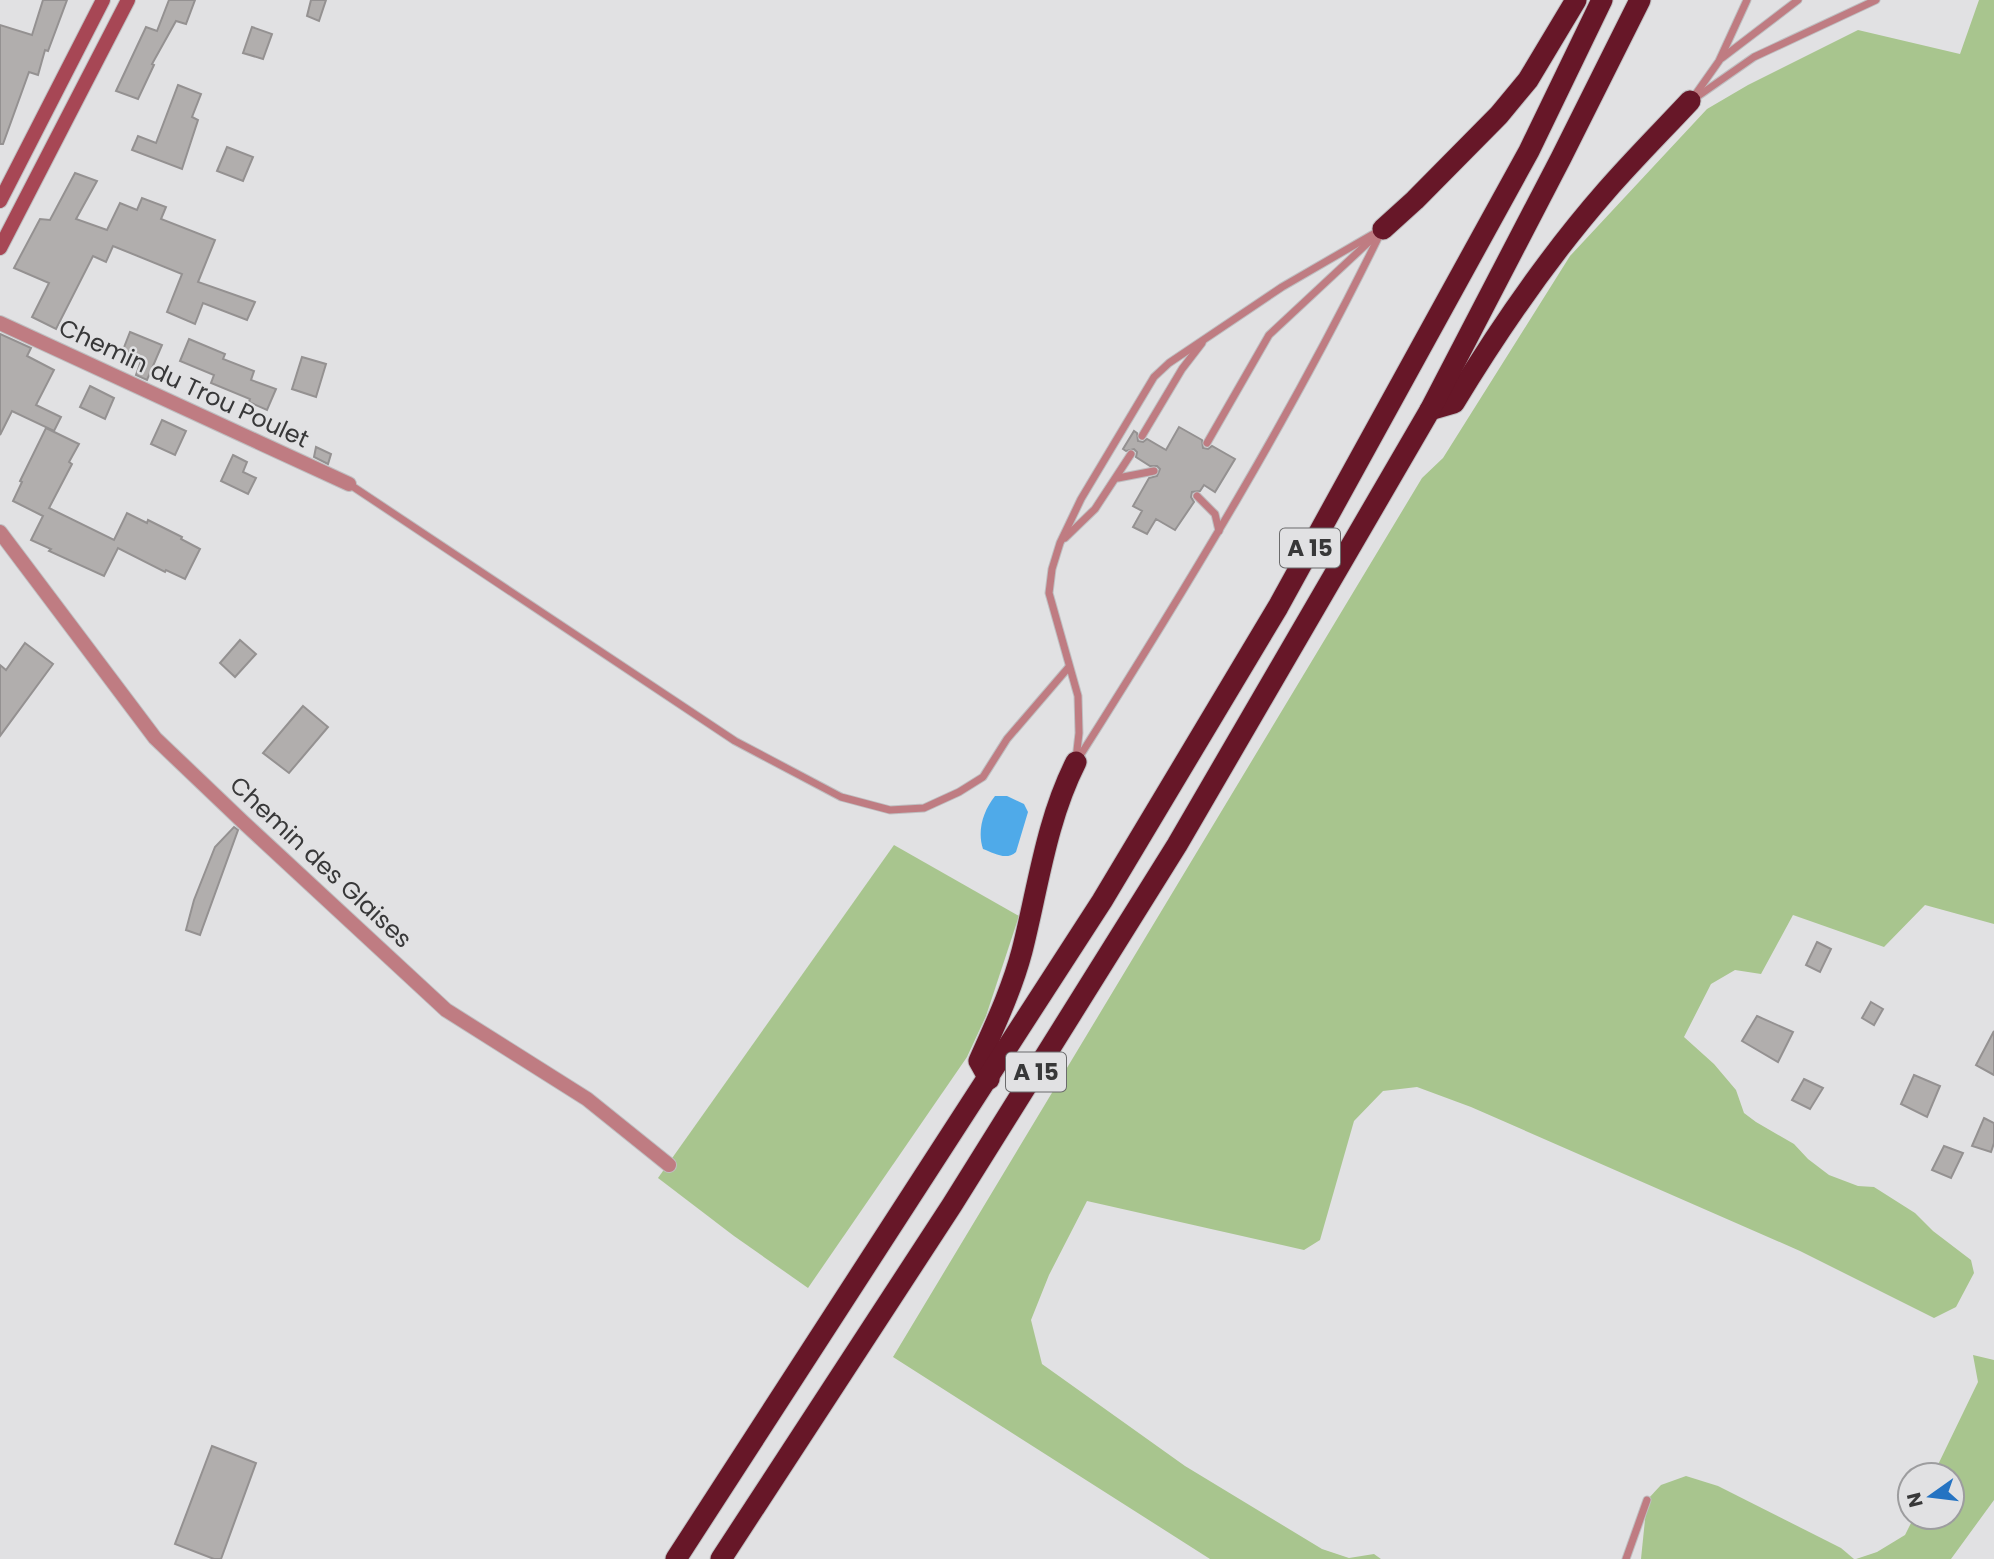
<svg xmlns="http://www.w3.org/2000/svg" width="1994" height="1559" font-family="Poppins,sans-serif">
  <rect width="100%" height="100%" fill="#e1e1e3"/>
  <g fill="#a8c58e">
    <path d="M1979 0H1994V924L1925 905 1884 947 1793 915 1761 974 1735 970 1711 984 1684 1037 1714 1064 1736 1090 1744 1113 1756 1122 1794 1144 1808 1159 1829 1175 1858 1186 1874 1187 1915 1213 1933 1231 1971 1260 1974 1273 1956 1307 1934 1318 1800 1251 1471 1107 1417 1087 1383 1091 1354 1121 1320 1240 1304 1250 1087 1201 1049 1275 1031 1320 1042 1364 1185 1466 1322 1549 1349 1558 1374 1554 1381 1559H1210L893 1357 1422 478 1443 458 1570 256 1707 109 1748 85 1858 30 1960 54Z"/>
    <path d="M894 845 1019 916 986 1016 967 1057 808 1288 734 1236 658 1178Z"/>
    <path d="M1973 1355 1994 1360V1500L1951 1559H1856L1877 1552 1905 1535 1914 1517H1952V1475H1933L1978 1382Z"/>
    <path d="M1686 1476 1718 1486 1841 1548 1854 1559H1641L1647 1500 1661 1485Z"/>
  </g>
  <path fill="#4faae9" d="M995 796H1007L1024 804 1028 812 1016 852C1006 861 994 853 983 849 977 831 983 811 995 796Z"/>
  <g fill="#b1aead" stroke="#949191" stroke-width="2">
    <path d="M43 0H67L48 51 45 50 38 75 29 72 3 144H0V25L32 35Z"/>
    <path d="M169 0H195L186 24 176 21 152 64 154 65 138 99 116 91 146 27 157 31Z"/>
    <path d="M311 0H326L319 21 307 16Z"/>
    <path d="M252 27 272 34 263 59 243 53Z"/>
    <path d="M178 85 201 94 192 117 198 120 182 169 132 150 138 136 156 143Z"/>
    <path d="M227 147 253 157 243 181 217 171Z"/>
    <path d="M75 173 97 181 76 219 107 230 120 203 137 210 142 198 166 207 161 219 215 240 198 282 255 302 247 320 203 303 195 324 167 312 182 274 113 246 106 262 93 256 56 329 32 317 49 283 14 268 40 219 50 220Z"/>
    <path d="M130 332 162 345 147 380 136 375 142 358 123 350Z"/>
    <path d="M0 334 31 348 27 356 54 370 36 405 61 417 54 431 12 411 0 435Z"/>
    <path d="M189 339 225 354 223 359 254 371 251 380 276 389 267 410 249 402 250 399 211 383 214 375 180 361Z"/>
    <path d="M302 357 326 364 316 397 292 389Z"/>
    <path d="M90 386 114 398 105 419 80 407Z"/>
    <path d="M162 420 186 431 175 455 151 444Z"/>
    <path d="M1179 427 1202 440 1203 448 1208 449 1212 446 1235 459 1215 492 1204 485 1200 491 1192 492 1191 497 1194 502 1175 530 1156 519 1147 534 1133 527 1142 511 1133 506 1149 478 1157 476 1160 469 1157 466H1150L1136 457 1137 452 1134 449 1126 451 1123 449 1134 431 1137 433 1138 441 1143 442 1147 439 1166 450Z"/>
    <path d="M46 428 79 444 69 462 72 464 49 508 114 540 127 513 147 523 148 520 182 537 181 539 200 549 185 579 166 570 165 572 118 548 104 576 49 551 51 549 31 540 43 516 13 501 22 482 20 481Z"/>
    <path d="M316 447 331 454 328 464 314 457Z"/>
    <path d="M233 455 247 462 243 472 256 478 248 494 221 481Z"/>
    <path d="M240 640 256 654 235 677 220 663Z"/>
    <path d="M25 643 53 664 0 736V665L6 670Z"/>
    <path d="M303 706 328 727 289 773 263 753Z"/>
    <path d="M234 827 238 830 200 935 186 930 194 900 215 847Z"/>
    <path d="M1817 942 1831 949 1820 972 1806 965Z"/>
    <path d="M1871 1002 1883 1009 1874 1025 1862 1018Z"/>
    <path d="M1757 1016 1793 1032 1778 1062 1742 1041Z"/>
    <path d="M1994 1031V1075L1976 1065Z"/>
    <path d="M1914 1075 1940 1086 1927 1117 1901 1104Z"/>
    <path d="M1804 1079 1823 1088 1810 1109 1792 1100Z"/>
    <path d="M1984 1118 1994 1123V1143L1991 1152 1972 1146Z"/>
    <path d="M1944 1146 1963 1153 1951 1178 1932 1170Z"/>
    <path d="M212 1446 256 1463 221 1559H214L175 1544Z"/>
  </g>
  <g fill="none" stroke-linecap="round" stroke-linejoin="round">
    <g stroke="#bfbfc1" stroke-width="9">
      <g id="lane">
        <path d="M1722 58 1798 0"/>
        <path d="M1695 95 1719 61 1747 0"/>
        <path d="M1691 101 1754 57 1876 0"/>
        <path d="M1142 436 1182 369 1202 343"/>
        <path d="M1207 443 1269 335 1372 239"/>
        <path d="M1118 478 1154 471"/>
        <path d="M349 484 735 741 841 797 890 810 924 808 959 792 983 777 1007 739 1068 668"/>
        <path d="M1197 496 1215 514 1219 531"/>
        <path d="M1065 538 1095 509 1131 454"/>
        <path d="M1076 759 1079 733 1078 696 1049 593 1052 569 1060 543 1081 499 1154 377 1169 363 1282 287 1382 229"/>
        <path d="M1078 759C1187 587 1293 413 1382 230"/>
        <path d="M1626 1559 1647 1500"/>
      </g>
    </g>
    <g stroke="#bfbfc1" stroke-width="16">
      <g id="street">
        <path d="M0 323 349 484"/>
        <path d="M0 532 155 738 243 822 446 1010 587 1099 669 1165"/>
      </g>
    </g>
    <g stroke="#bfbfc1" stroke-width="16">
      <g id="secondary">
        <path d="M0 201 103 0"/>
        <path d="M0 248 128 0"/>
      </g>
    </g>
    <g stroke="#bfbfc1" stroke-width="23">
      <g id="highway">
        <path d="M1383 229 1415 200 1499 115 1528 80 1576 0"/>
        <path d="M1430 410 1454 403C1499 329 1549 256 1606 191 1633 160 1662 131 1690 101"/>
        <path d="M989 1079 979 1061C995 1025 1012 989 1022 951 1038 888 1046 821 1076 762"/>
        <path d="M676 1559 1102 901 1278 607 1529 151 1602 0"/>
        <path d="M721 1559 952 1205 1177 845 1430 410 1561 158 1640 0"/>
      </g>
    </g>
    <use href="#lane" stroke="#bf7c82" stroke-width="7"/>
    <use href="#street" stroke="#bf7c82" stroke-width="14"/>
    <use href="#secondary" stroke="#a74755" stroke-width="14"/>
    <use href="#highway" stroke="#671728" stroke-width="21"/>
  </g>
  <g text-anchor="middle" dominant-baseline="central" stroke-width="5" stroke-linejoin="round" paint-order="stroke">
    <g fill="#e1e1e3" stroke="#6b6b6c" stroke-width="2">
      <rect x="1280" y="528.5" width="60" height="39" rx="5"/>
      <rect x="1006" y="1052.5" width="60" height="39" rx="5"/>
    </g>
    <g font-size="23" font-weight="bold" fill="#383839">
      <text x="1310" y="548">A 15</text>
      <text x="1036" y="1072">A 15</text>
    </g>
    <g font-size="24" fill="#383839" stroke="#e1e1e3">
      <text transform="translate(184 383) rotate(25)">Chemin du Trou Poulet</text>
      <text transform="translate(321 862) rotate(43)">Chemin des Glaises</text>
    </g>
  </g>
  <g transform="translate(1931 1496) rotate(256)"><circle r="33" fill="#e1e1e3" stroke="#9d9d9f" stroke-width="2"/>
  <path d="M0-5L12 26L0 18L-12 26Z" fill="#2573c2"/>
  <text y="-10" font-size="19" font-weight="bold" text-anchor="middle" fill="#383839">N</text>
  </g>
</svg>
